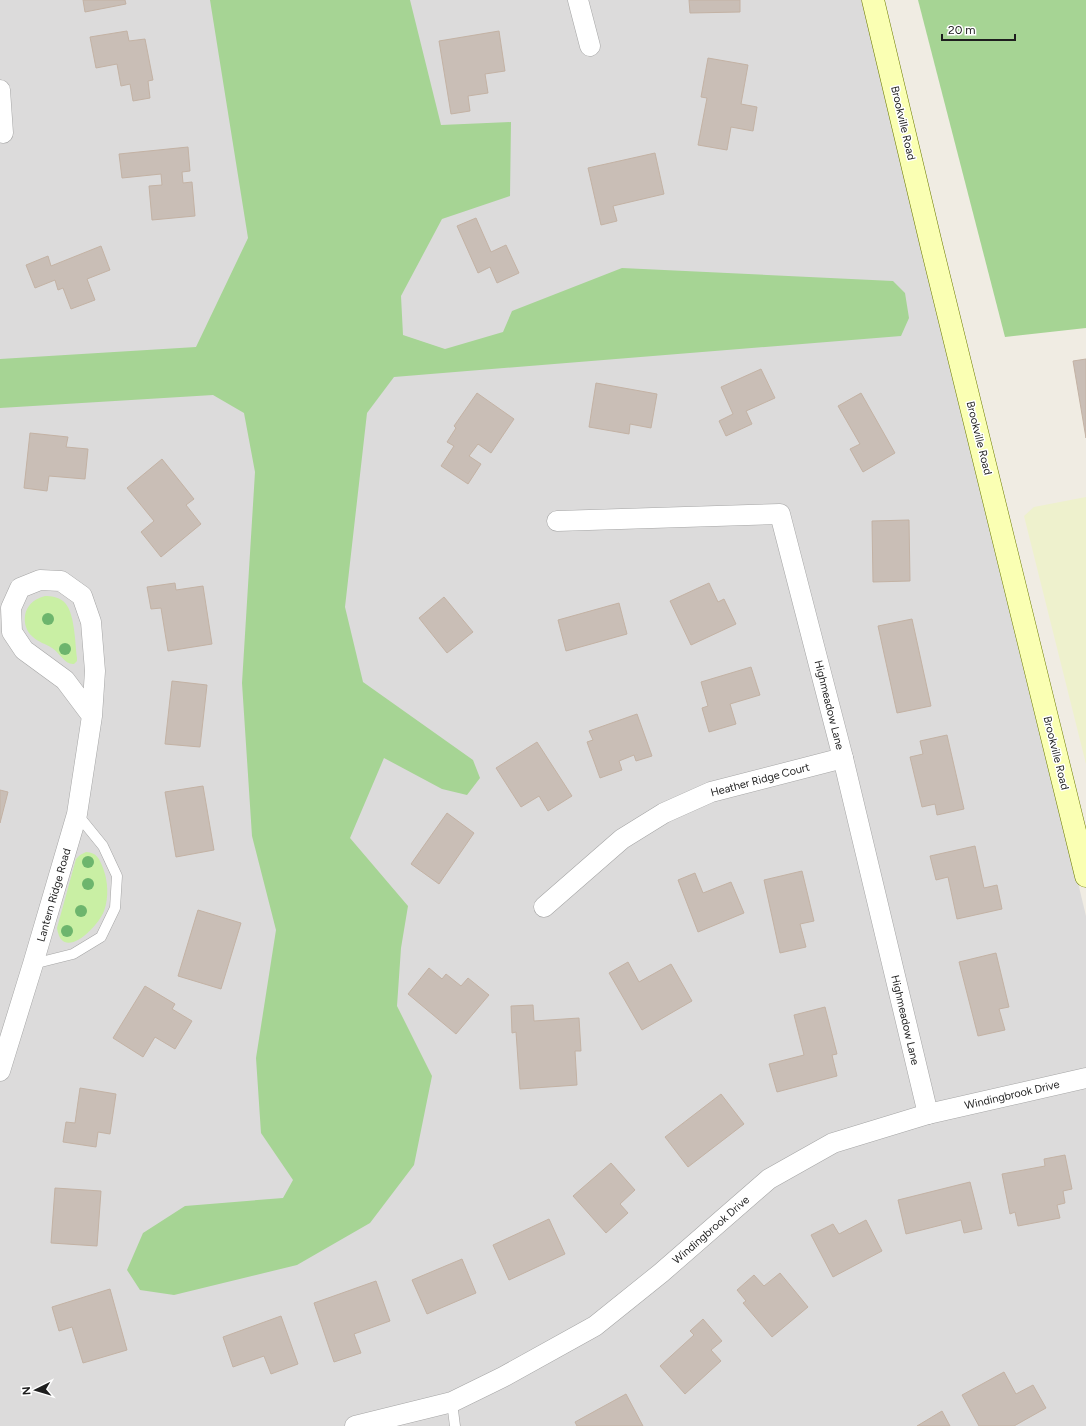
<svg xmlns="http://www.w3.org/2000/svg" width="1086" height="1426" font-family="Figtree,sans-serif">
  <rect width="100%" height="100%" fill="#f0ece3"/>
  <path fill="#dcdbdb" d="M0 0H865L940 306 1086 916V1426H0Z"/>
  <path fill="#eef1cd" d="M1086 497V764L1024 516 1034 507Z"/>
  <g fill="#c9efa4">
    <path d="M45 596C51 596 58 597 63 601 75 610 75 643 77 658V661L74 664C65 665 60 653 52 648 46 644 38 642 33 637 24 630 22 615 29 606 33 600 39 598 45 596Z"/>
    <path d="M86 852C97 853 99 858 103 868 108 881 109 897 104 911 98 927 62 963 57 928L76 859 80 855Z"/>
  </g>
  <g fill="#a6d494">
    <path d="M210 0H410L441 125 511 122 510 196 442 219 401 296 403 335 445 349 503 332 512 311 622 268 893 281 905 293 909 318 901 336 394 377 367 413 345 607 363 682 473 760 480 778 467 795 442 789 384 758 350 838 408 906 401 948 397 1006 432 1076 414 1165 370 1223 297 1265 174 1295 140 1290 127 1270 143 1233 185 1206 283 1198 293 1180 261 1133 256 1058 276 930 252 836 242 683 255 472 244 413 213 395 0 408V359L196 347 248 238Z"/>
    <path d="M918 0H1086V328L1005 337Z"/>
  </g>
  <g fill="#c9beb6" stroke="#c3b2a4">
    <path d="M83 0H125L126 4 85 12Z"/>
    <path d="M689 0H740V12L690 13Z"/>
    <path d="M127 31 129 41 145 39 153 80 148 81 150 98 133 101 130 84 121 86 117 64 96 68 90 37Z"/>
    <path d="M499 31 505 71 485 74 488 93 468 96 470 111 451 114 439 41Z"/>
    <path d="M708 58 748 65 741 104 757 107 753 131 731 127 727 150 698 145 707 98 701 97Z"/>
    <path d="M188 147 190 171 182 172 183 183 192 182 195 216 152 220 149 186 162 185 161 174 122 178 119 154Z"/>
    <path d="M655 153 664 194 613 206 617 221 601 225 588 168Z"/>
    <path d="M476 218 491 252 506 245 519 273 497 283 490 267 478 273 457 226Z"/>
    <path d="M101 246 110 270 87 279 95 300 71 309 63 288 58 290 55 280 35 288 26 265 48 256 51 266Z"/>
    <path d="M1086 359V438L1073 361Z"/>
    <path d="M761 369 775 398 746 411 752 424 726 436 719 421 733 414 721 387Z"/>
    <path d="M596 383 657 394 651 428 630 424 629 434 589 427Z"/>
    <path d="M477 393 514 419 491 453 478 444 469 456 481 464 468 484 441 466 454 446 447 442 456 428 454 426Z"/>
    <path d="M861 393 895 453 863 472 850 449 860 444 838 406Z"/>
    <path d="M30 433 68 437 66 447 88 449 85 479 49 476 47 491 24 488Z"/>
    <path d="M162 459 194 499 186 505 201 524 161 557 141 532 154 521 127 488Z"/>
    <path d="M909 520 910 581 873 582 872 521Z"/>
    <path d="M175 583 176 590 203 586 212 644 168 651 161 608 151 609 147 587Z"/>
    <path d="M709 583 718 602 724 599 736 624 691 645 670 601Z"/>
    <path d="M444 597 473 632 447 653 419 618Z"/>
    <path d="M619 603 627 634 566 651 558 620Z"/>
    <path d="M912 619 931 706 897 713 878 626Z"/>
    <path d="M751 667 760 695 730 704 736 724 709 732 702 708 708 706 701 682Z"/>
    <path d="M172 681 207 685 200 747 165 744Z"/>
    <path d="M637 714 652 756 636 761 634 755 619 761 622 770 600 778 587 742 593 740 589 731Z"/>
    <path d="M947 735 964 809 937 815 935 804 922 807 910 757 923 754 920 741Z"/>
    <path d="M537 742 572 796 548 811 539 796 521 807 496 768Z"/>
    <path d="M203 786 214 850 176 857 165 792Z"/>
    <path d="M0 790 8 792 0 823Z"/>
    <path d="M447 813 474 833 439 884 411 864Z"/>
    <path d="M975 846 984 888 997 885 1002 909 957 919 948 877 936 880 930 856Z"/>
    <path d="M802 871 814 921 800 924 806 947 780 953 764 880Z"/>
    <path d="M695 873 703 893 731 882 744 913 698 932 678 880Z"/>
    <path d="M198 910 241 923 221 989 178 976Z"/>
    <path d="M996 953 1009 1007 999 1009 1005 1030 978 1036 959 962Z"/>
    <path d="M628 962 639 982 671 964 692 1001 642 1030 609 973Z"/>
    <path d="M429 968 442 979 446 974 461 986 468 978 489 995 456 1034 408 994Z"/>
    <path d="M145 986 175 1004 172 1009 192 1021 175 1049 155 1037 143 1057 113 1038Z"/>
    <path d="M533 1005 534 1021 579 1018 581 1051H575L577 1085 520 1089 516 1032 512 1033 511 1006Z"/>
    <path d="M825 1007 837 1054 832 1055 837 1076 777 1092 769 1064 804 1055 794 1015Z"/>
    <path d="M80 1088 116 1094 110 1134 98 1132 96 1147 63 1142 66 1122 75 1123Z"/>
    <path d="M721 1094 744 1124 688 1167 665 1137Z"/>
    <path d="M1065 1155 1072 1189 1063 1191 1065 1203 1057 1205 1060 1218 1018 1226 1015 1212 1010 1214 1002 1174 1045 1166 1044 1159Z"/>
    <path d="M611 1163 635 1190 620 1204 628 1213 606 1233 573 1196Z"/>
    <path d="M970 1182 982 1229 964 1233 961 1220 906 1234 898 1200Z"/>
    <path d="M55 1188 101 1191 97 1246 51 1243Z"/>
    <path d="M549 1219 565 1254 509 1280 493 1245Z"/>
    <path d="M866 1220 882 1251 833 1277 811 1235 833 1224 839 1234Z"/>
    <path d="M462 1259 476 1293 427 1314 412 1280Z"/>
    <path d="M780 1273 808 1307 772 1337 743 1303 746 1301 737 1290 754 1275 764 1286Z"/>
    <path d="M376 1281 390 1321 354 1334 361 1353 334 1362 314 1303Z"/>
    <path d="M110 1289 127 1350 83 1363 72 1327 59 1331 52 1307Z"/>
    <path d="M281 1316 298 1364 271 1374 264 1356 233 1367 223 1337Z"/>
    <path d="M703 1319 722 1341 711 1350 721 1361 685 1394 660 1366 694 1335 690 1331Z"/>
    <path d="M1004 1372 1016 1394 1033 1385 1046 1408 1014 1426H979L962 1395Z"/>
    <path d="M626 1394 643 1426H577L575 1422Z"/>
    <path d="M942 1411 950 1426H917Z"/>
  </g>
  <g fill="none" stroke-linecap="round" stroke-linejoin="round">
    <g stroke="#a5a5a5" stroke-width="11">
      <g id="lane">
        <path d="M33 964 73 954 101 937 115 908 117 876 103 846 77 814"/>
        <path d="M452 1402 455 1426"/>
      </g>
    </g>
    <g stroke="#a5a5a5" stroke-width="21">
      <g id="street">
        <path d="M578 0 590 46"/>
        <path d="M0 90 3 133"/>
        <path d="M557 521 780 514 843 758 928 1114"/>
        <path d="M544 907 622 839 664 813 711 792 843 758"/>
        <path d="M0 1071 33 964 77 814 92 716 95 671 91 622 82 596 61 581 40 580 20 588 11 608 12 632 24 650 65 680 92 716"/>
        <path d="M355 1426 452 1402 503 1377 595 1326 661 1273 769 1179 833 1143 928 1114 1086 1078"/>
      </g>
    </g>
    <g stroke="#6c7b00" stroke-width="23">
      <path id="secondary" d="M873 0 932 248 1086 876"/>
    </g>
    <use href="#lane" stroke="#fff" stroke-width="10"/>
    <use href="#street" stroke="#fff" stroke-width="20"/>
    <use href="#secondary" stroke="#faffb3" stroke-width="22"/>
  </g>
  <g fill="#6db56d">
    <circle cx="48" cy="619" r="6"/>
    <circle cx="65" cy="649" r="6"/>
    <circle cx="88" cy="862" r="6"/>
    <circle cx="88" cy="884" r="6"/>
    <circle cx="81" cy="911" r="6"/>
    <circle cx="67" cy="931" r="6"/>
  </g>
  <g text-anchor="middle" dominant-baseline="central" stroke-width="3" stroke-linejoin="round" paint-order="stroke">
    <g font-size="11" fill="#1e1e1e" stroke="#fff">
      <text transform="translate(903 123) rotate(77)">Brookville Road</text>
      <text transform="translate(979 438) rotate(76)">Brookville Road</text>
      <text transform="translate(829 705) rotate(76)">Highmeadow Lane</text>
      <text transform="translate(1056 753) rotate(76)">Brookville Road</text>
      <text transform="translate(760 780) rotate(-15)">Heather Ridge Court</text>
      <text transform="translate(54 895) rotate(-74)">Lantern Ridge Road</text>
      <text transform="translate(905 1020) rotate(77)">Highmeadow Lane</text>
      <text transform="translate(1012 1095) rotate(-13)">Windingbrook Drive</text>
      <text transform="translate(711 1230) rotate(-41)">Windingbrook Drive</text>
    </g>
  </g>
  <g transform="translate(36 1390) rotate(265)" stroke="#ffffff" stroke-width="3" paint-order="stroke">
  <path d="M0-3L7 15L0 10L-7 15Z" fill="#1e1e1e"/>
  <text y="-6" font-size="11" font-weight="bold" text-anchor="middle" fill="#1e1e1e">N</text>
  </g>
  <path d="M942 34v6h73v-6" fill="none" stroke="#1e1e1e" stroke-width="2"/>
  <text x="948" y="34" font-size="12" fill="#1e1e1e" stroke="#ffffff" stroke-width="3" paint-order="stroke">20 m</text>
</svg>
